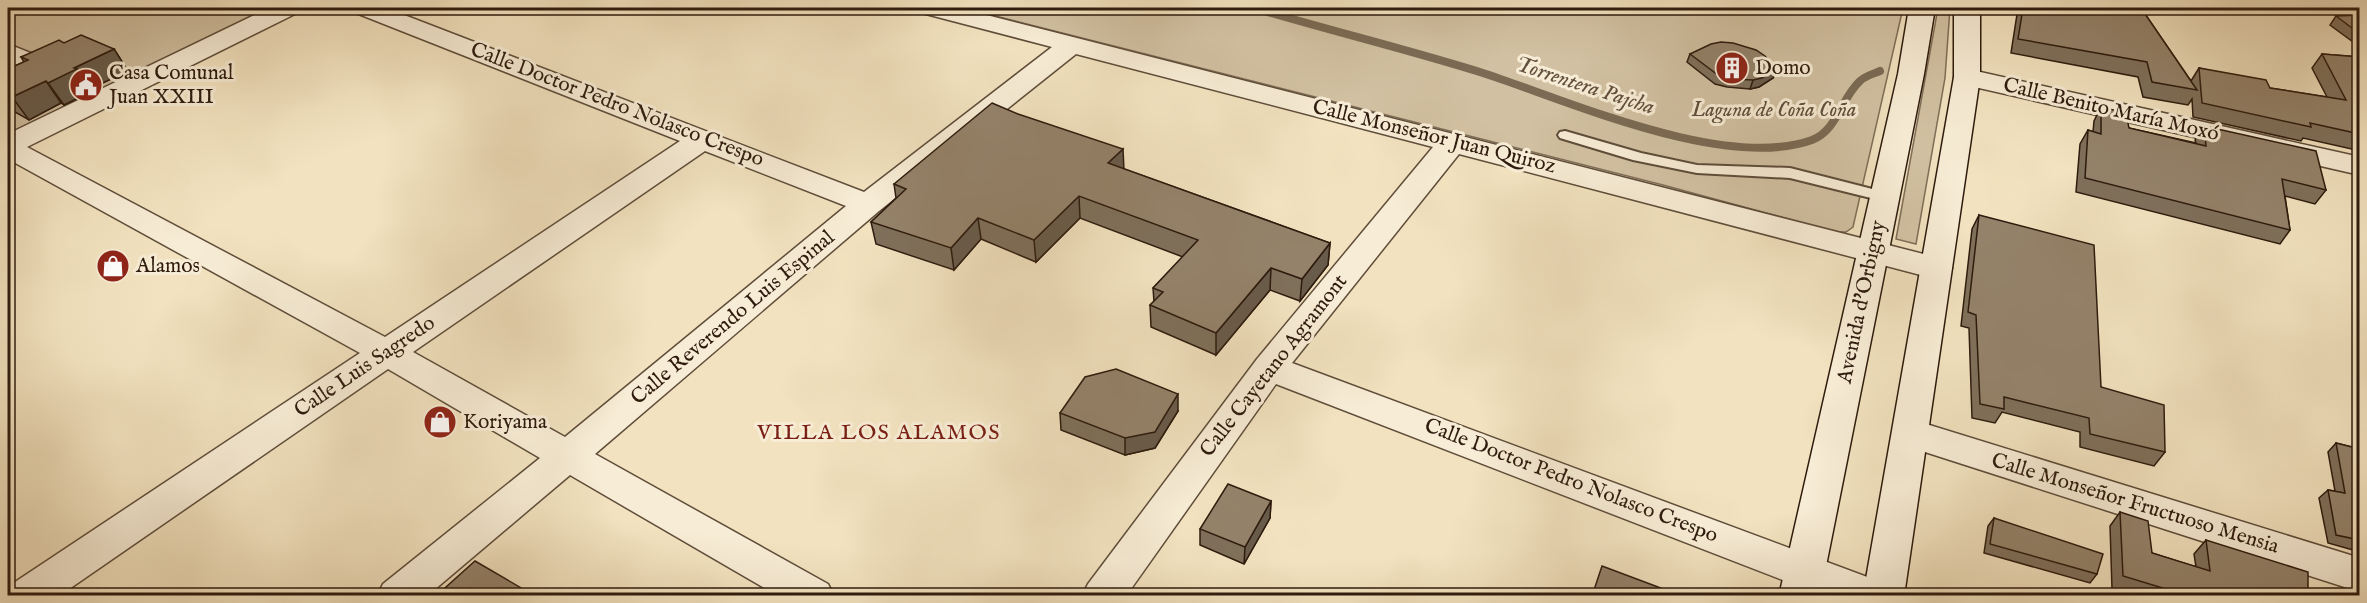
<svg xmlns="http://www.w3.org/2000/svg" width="2367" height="603" font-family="'IM FELL English',serif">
  <rect width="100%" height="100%" fill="#f2e2bf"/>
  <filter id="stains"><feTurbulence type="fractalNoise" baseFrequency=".00333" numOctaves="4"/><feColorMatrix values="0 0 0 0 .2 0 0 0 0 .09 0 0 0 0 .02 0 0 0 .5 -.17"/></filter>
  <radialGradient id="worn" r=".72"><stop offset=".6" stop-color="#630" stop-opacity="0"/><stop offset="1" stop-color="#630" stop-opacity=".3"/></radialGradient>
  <g fill="#d1c0a1" stroke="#806e58" stroke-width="1.5">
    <path d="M8 8H275L27 129 8 133V77L35 57 8 45Z"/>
    <path d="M964 8H1903L1853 227 1846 232H1836L1663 185Z"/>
    <path d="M1938 8H1950L1945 78 1916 244 1896 239Z"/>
  </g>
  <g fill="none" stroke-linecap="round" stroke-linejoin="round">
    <path stroke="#7b6a54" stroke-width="8" d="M1254 8C1331 31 1410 50 1486 74 1571 102 1726 171 1812 140 1837 131 1841 98 1860 81 1865 76 1873 74 1880 71"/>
    <g stroke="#5f4d3a" stroke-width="4">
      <path id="lane" d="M1565 131 1641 153 1697 165 1790 168 1888 193 1891 196 1883 201 1790 178 1697 173 1633 160 1560 138 1558 135 1560 132Z"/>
    </g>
    <g stroke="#5f4d3a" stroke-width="3">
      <g id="street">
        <path d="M269 8H301L297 13 27 147 385 337 680 141 356 13 353 8H386L864 192 1052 47 922 13 918 8H959L1947 260 1952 268 1947 276 1936 279 1459 154 1292 363 1886 584 1892 596H1824L1276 384 1126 596H1082L1088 584 1257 359 1433 147 1076 54 879 211 595 454 828 584 834 596H778L570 475 427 596H377L383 584 540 458 388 369 59 596H8L12 584 360 353 8 159V134ZM705 151 846 206 565 437 413 352Z"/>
        <path d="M8 44 38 56 42 62 38 68 29 70 8 62Z"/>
        <path d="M1967 69 2360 157V175L1957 83 1954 77 1957 71Z"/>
        <path d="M1910 419 2360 558V592L1897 443 1892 433 1897 423Z"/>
      </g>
    </g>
    <g stroke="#2e1b0e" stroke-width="3">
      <g id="secondary">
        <path d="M1909 8H1935L1924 74 1820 596H1779L1898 74Z"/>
        <path d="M1954 8H1980V77L1904 596H1863L1954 77Z"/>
      </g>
    </g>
    <use href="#lane" fill="#f7ecd5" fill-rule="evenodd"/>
    <use href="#street" fill="#f7ecd5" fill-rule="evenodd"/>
    <use href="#secondary" fill="#f7ecd5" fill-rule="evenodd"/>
  </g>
  <g fill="#7f705b" stroke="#2e1b0e" stroke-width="1.5">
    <path d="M2018 8H2141L2191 81 2199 68 2270 88 2327 97 2312 68 2322 54 2360 57V145L2356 150 2303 138 2301 141 2193 117 2192 99 2188 105 2143 97 2138 77 2011 53Z"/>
    <path d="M2360 15V47L2330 25 2336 16Z"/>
    <path d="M64 43 114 49 128 71 90 89 92 91 64 105 61 103 29 120 8 108V69L24 62 21 57Z"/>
    <path d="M1690 54 1773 78 1759 87 1750 89 1727 87 1715 84 1687 62Z"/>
    <path d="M2101 107 2129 128 2196 143 2195 140 2204 126 2326 190 2315 204 2285 196 2290 230 2280 244 2076 192 2080 144 2088 130 2093 132 2094 121Z"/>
    <path d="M1124 169 1330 243 1328 265 1300 301 1270 290 1216 355 1151 327 1150 305 1154 302 1153 288 1183 257 1080 218 1036 262 981 239 954 270 876 244 871 222 896 198 894 184Z"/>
    <path d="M1979 215 2101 387 2165 452 2154 466 2080 447V432L2002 412 1995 423 1972 418 1969 328 1961 326 1972 229Z"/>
    <path d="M1178 411 1155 448 1125 455 1061 430 1060 413Z"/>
    <path d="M2336 443 2360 449V552L2328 543 2319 498 2328 490 2335 491 2328 452Z"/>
    <path d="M1271 501 1270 518 1244 564 1200 545V529Z"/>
    <path d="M2120 512 2152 553 2196 567 2194 554 2206 540 2308 596H2134L2112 589 2110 526Z"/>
    <path d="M1994 518 2097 574 2090 583 1984 553 1988 526Z"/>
  </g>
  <g fill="#685b4a" stroke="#2e1b0e" stroke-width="1.5">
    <path d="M114 49 128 71 90 89 92 91 64 105 48 83 74 68Z"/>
    <path d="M1776 69 1773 78 1759 87 1750 89 1753 80Z"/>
    <path d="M46 81 61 103 29 120 12 97Z"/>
    <path d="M1123 149 1124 170 1108 163Z"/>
    <path d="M1079 196 1080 218 1036 262 1034 240Z"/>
    <path d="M978 218 981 239 954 270 951 248Z"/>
    <path d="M1330 243 1328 265 1300 301 1302 279Z"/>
    <path d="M1271 268 1270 290 1216 355V333Z"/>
    <path d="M1178 394V411L1155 448 1125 455V438Z"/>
    <path d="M1271 501 1270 518 1244 564 1245 547Z"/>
  </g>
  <g fill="#94826a" stroke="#2e1b0e" stroke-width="1.5">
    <path d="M2023 8H2141L2197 90 2152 82 2147 62 2018 39Z"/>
    <path d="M2360 15V34L2336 16Z"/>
    <path d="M81 35 114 49 74 68 77 69 48 83 46 81 12 97 8 95V69L28 60 21 57 59 40 64 43Z"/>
    <path d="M1721 42 1733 43 1756 50 1765 56 1776 69 1762 78 1753 80 1730 79 1718 75 1690 54 1711 44Z"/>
    <path d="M2322 54 2360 57V134L2310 123 2311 127 2202 103 2199 68 2266 80 2270 88 2346 100Z"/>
    <path d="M992 103 1018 114 1123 149 1108 163 1330 243 1302 279 1271 268 1216 333 1150 305 1163 292 1153 288 1198 240 1079 196 1034 240 978 218 951 248 871 222 906 189 894 184Z"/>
    <path d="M2101 107 2126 113 2129 128 2206 146 2204 126 2316 151 2326 190 2282 179 2290 230 2085 178 2088 130 2101 134Z"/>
    <path d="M1979 215 2094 245 2101 387 2164 405 2165 452 2090 434 2089 418 2004 397V409L1980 404 1976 315 1968 312Z"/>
    <path d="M1116 369 1178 394 1155 432 1125 438 1060 413 1085 377Z"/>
    <path d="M2336 443 2360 449V540L2336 535 2328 490 2345 493Z"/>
    <path d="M1228 484 1271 501 1245 547 1200 529Z"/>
    <path d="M2120 512 2148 521 2152 553 2210 571 2206 540 2308 572V596H2189L2123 576Z"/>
    <path d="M1994 518 2103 554 2097 574 1990 544Z"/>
    <path d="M475 561 535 596H436Z"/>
    <path d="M1602 566 1682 596H1592Z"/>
  </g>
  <defs>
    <g id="building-disc" transform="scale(1.725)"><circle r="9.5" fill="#8f2418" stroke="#f7ecd5"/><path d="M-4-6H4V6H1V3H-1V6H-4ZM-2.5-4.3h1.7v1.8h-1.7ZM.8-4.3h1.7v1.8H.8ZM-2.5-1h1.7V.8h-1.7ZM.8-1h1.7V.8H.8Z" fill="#fff"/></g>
    <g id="civic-disc" transform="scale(1.725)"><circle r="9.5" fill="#8f2418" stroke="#f7ecd5"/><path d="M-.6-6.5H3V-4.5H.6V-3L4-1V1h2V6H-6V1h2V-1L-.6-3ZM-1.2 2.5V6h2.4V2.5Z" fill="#fff"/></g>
    <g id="shop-disc" transform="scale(1.725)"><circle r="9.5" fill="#8f2418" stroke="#f7ecd5"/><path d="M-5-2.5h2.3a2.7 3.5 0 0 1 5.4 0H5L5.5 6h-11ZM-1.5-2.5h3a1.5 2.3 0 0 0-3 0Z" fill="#fff"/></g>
  </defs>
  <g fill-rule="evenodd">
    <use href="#building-disc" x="1732" y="68"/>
    <use href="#civic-disc" x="86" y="85"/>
    <use href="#shop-disc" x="113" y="266"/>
    <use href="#shop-disc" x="440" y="422"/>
  </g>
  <g text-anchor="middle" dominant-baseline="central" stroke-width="6" stroke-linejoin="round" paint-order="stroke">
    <g font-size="21" fill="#2e1b0e" stroke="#f7ecd5" text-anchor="start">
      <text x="1755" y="68">Domo</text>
      <text x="109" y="73">Casa Comunal<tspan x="109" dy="24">Juan XXIII</tspan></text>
      <text x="136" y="266">Alamos</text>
      <text x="463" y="422">Koriyama</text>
    </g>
    <g font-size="21" fill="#2e1b0e" stroke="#f7ecd5">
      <text transform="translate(617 105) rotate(21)">Calle Doctor Pedro Nolasco Crespo</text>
      <text transform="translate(2111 110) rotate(13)">Calle Benito María Moxó</text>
      <text transform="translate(1434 137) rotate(14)">Calle Monseñor Juan Quiroz</text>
      <text transform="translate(1862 302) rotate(-78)">Avenida d'Orbigny</text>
      <text transform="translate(733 318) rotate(-40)">Calle Reverendo Luis Espinal</text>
      <text transform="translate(1274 366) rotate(-52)">Calle Cayetano Agramont</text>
      <text transform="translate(365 367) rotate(-34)">Calle Luis Sagredo</text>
      <text transform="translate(1571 481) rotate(21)">Calle Doctor Pedro Nolasco Crespo</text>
      <text transform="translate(2135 504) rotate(17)">Calle Monseñor Fructuoso Mensia</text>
    </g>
    <g font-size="21" font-style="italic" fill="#5f4d3a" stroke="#f7ecd5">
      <text x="1774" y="110">Laguna de Coña Coña</text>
    </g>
    <g font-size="22" font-style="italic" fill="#624f3d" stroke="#f7ecd5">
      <text transform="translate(1585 86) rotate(18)">Torrentera Pajcha</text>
    </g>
    <g font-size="22" letter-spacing="1.5" fill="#7a1f14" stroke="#f7ecd5">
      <text x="879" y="433">VILLA LOS ALAMOS</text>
    </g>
  </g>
  <rect width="2367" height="603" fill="none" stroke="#f2e2bf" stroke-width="30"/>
  <rect x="9" y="9" width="2349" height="585" fill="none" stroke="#2e1b0e" stroke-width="3"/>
  <rect x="15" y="15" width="2337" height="573" fill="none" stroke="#2e1b0e" stroke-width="1.5"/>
  <rect width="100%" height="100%" filter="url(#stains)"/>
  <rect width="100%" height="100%" fill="url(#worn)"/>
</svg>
